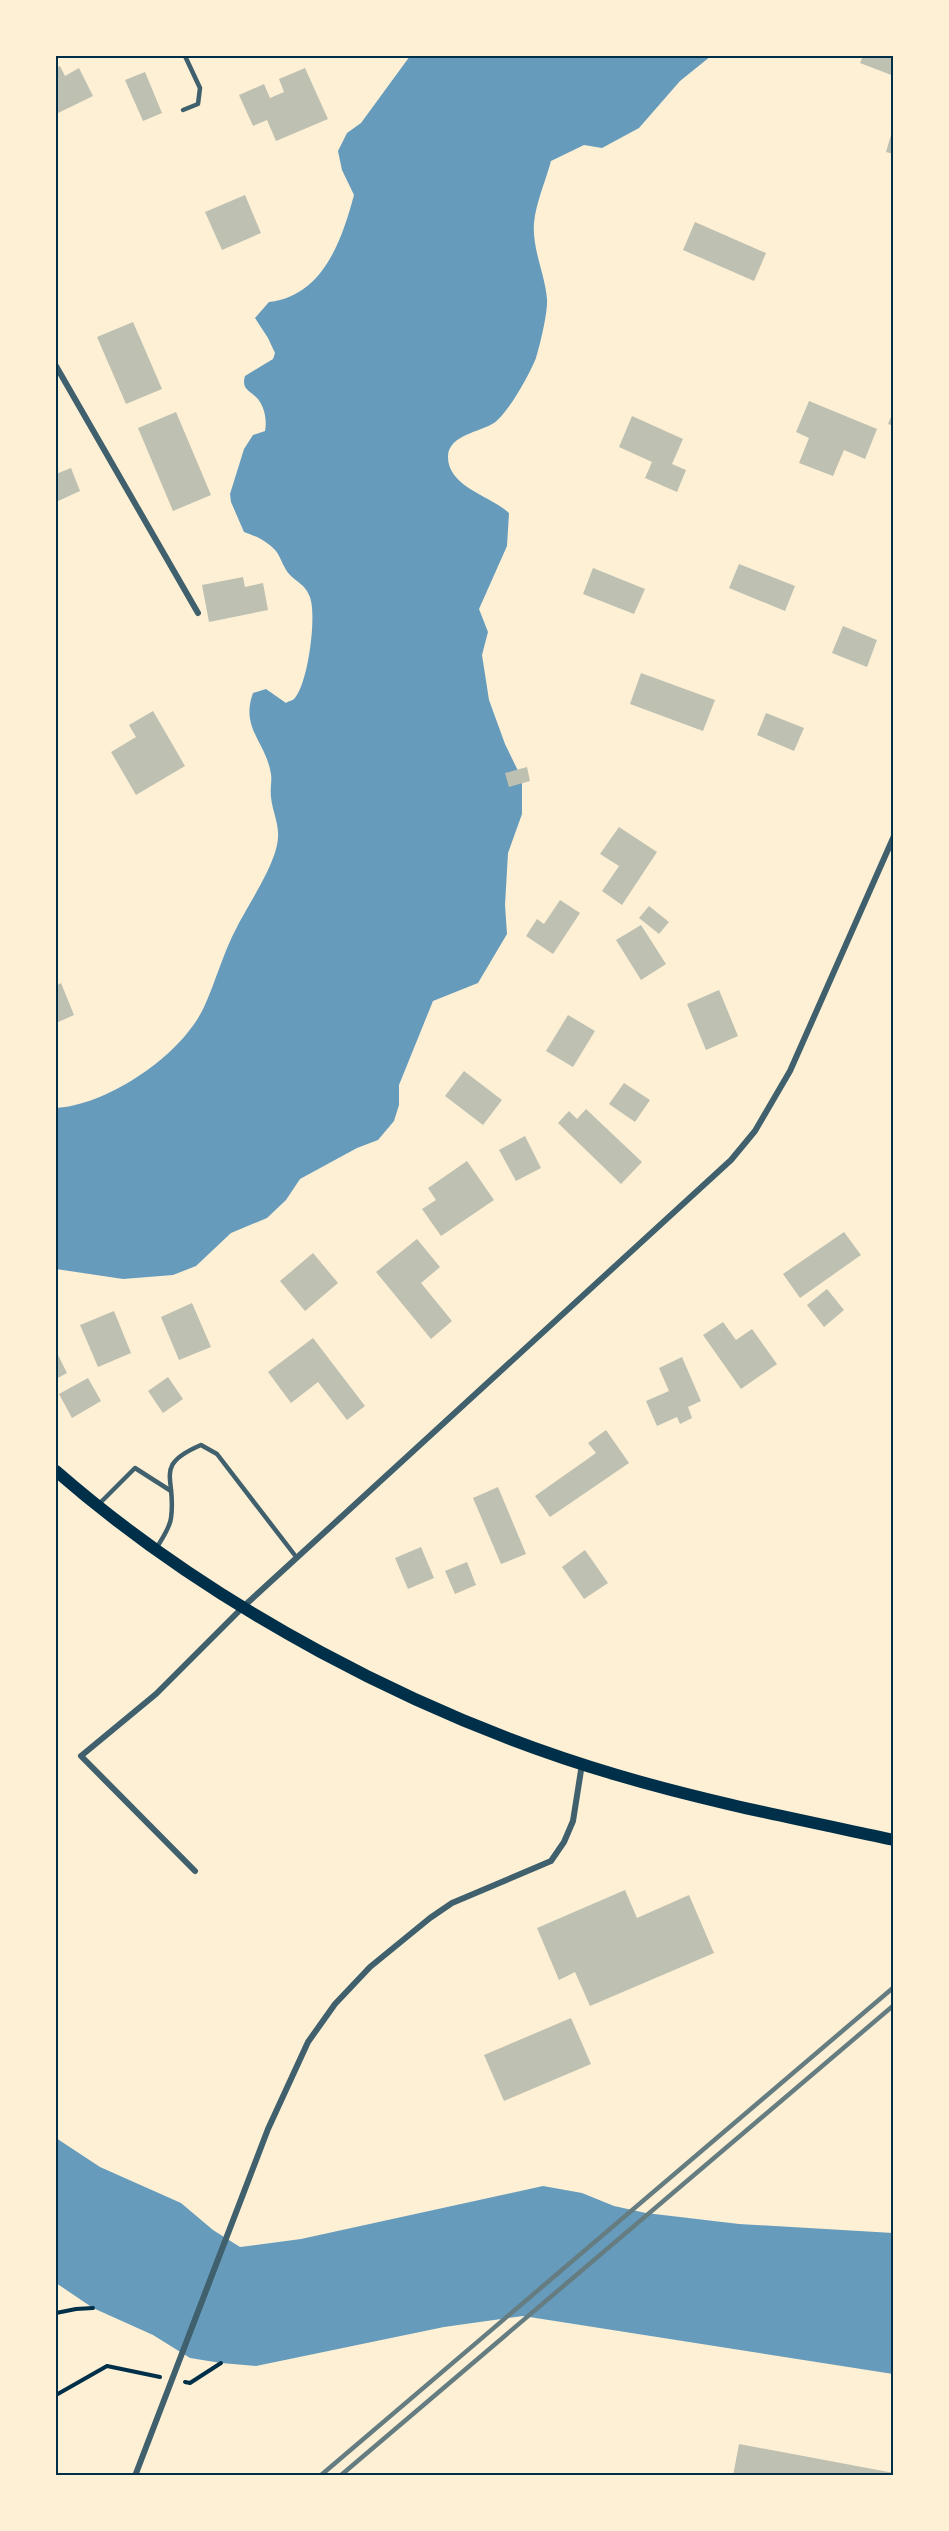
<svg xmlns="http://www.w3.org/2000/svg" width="949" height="2531" font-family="'Archivo Narrow',sans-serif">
  <rect width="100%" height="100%" fill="#fdf0d5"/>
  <g fill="#669bbc">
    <path d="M410 56H711L680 81 639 128 602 148 584 145 551 161C546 180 536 202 534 223 532 249 545 274 547 299 548 312 540 345 536 358 529 375 509 412 494 423 480 432 449 435 448 456 447 487 491 496 509 513L507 546 479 609 488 632 482 655 489 700 505 744 522 779V814L508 853 505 905 507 934 478 983 433 1001 399 1085V1105L394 1121 378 1140 357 1148 300 1179 286 1200 267 1218 231 1233 196 1266 173 1275 123 1279 56 1269V1108C108 1105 182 1055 204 1007 216 981 223 953 237 927 249 903 277 863 278 837 279 823 272 810 271 797 270 789 272 781 271 774 266 742 240 728 253 693L266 689 286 703C288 701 292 701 294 699 308 686 318 611 309 595 305 585 297 582 290 575 284 569 281 558 276 551 267 541 256 536 244 532L231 502 230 494 244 449 253 435 265 431C267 421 265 408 258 399 250 390 241 390 245 376L273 359 275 353 268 338 255 318 269 302C323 296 342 240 354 195L342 170 338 151 347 133 361 123Z"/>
    <path d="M56 2138 100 2167 181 2203 213 2230 240 2247 301 2239 543 2186 582 2193 614 2206 646 2213 739 2224 893 2233V2374L523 2316 444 2327 256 2366 221 2363 190 2358 153 2335 93 2308 56 2283Z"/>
  </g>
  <g fill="#bec0b2">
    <path d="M863 56H894V76L860 63Z"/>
    <path d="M60 66 65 76 79 68 93 96 56 114V68Z"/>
    <path d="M305 68 328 119 276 141 267 120 253 126 239 95 264 84 270 98 284 92 279 79Z"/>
    <path d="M145 72 162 113 143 121 125 80Z"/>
    <path d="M893 128H894V154L886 152Z"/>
    <path d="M245 195 261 233 222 250 205 212Z"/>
    <path d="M695 222 766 253 754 281 683 250Z"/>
    <path d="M133 322 162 389 126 404 97 337Z"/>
    <path d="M809 401 877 429 865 459 844 450 833 476 799 463 809 438 796 432Z"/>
    <path d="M176 412 211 495 173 511 138 428Z"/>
    <path d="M893 412H894V426L888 424Z"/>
    <path d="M632 416 683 439 672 464 686 470 677 492 645 478 652 462 619 447Z"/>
    <path d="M71 468 80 491 56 502V474Z"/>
    <path d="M739 564 795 586 785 611 729 588Z"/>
    <path d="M593 568 645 589 634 614 583 594Z"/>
    <path d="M243 577 245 587 263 583 268 610 209 622 202 585Z"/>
    <path d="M843 626 877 640 867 667 832 653Z"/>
    <path d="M641 673 715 700 703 731 630 704Z"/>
    <path d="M153 711 185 766 136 795 111 752 136 737 129 725Z"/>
    <path d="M766 713 804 728 794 751 757 735Z"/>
    <path d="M527 767 530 781 509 787 505 773Z"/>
    <path d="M619 827 657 852 622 905 602 891 619 866 600 854Z"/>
    <path d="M560 900 580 913 553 954 526 936 537 919 544 924Z"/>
    <path d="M649 906 669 922 659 934 639 918Z"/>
    <path d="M641 925 666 964 641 980 616 940Z"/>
    <path d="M61 983 74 1015 56 1023V986Z"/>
    <path d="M719 990 738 1036 706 1050 687 1004Z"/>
    <path d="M568 1015 595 1031 573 1067 546 1051Z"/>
    <path d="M464 1071 502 1100 483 1125 445 1096Z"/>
    <path d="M624 1083 650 1100 635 1122 609 1104Z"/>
    <path d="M586 1109 642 1162 621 1184 558 1123 569 1111 577 1119Z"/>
    <path d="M525 1136 541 1168 516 1181 499 1150Z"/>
    <path d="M467 1161 494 1200 441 1236 422 1209 436 1200 428 1188Z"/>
    <path d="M844 1232 861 1255 800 1298 783 1274Z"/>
    <path d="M417 1239 440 1267 421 1283 452 1321 431 1339 376 1272Z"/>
    <path d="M313 1253 338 1283 305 1311 280 1281Z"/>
    <path d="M827 1289 844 1310 824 1327 807 1305Z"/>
    <path d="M192 1303 211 1347 179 1360 161 1317Z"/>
    <path d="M114 1311 131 1353 98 1367 80 1325Z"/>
    <path d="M723 1322 736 1340 752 1329 777 1364 741 1389 703 1335Z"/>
    <path d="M313 1338 365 1406 347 1420 318 1382 291 1403 268 1372Z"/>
    <path d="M56 1351 67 1373 56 1379Z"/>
    <path d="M682 1357 701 1401 688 1407 692 1418 680 1424 677 1417 657 1426 646 1401 669 1391 659 1368Z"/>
    <path d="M168 1377 183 1399 163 1413 148 1391Z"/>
    <path d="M88 1378 101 1401 72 1418 59 1394Z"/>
    <path d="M606 1430 629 1463 550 1517 535 1496 596 1453 588 1443Z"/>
    <path d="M498 1487 526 1554 501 1564 473 1498Z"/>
    <path d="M421 1547 434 1578 408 1589 395 1558Z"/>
    <path d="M585 1550 608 1583 584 1599 562 1567Z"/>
    <path d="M467 1562 476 1585 455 1594 445 1571Z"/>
    <path d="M625 1890 637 1918 689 1895 714 1953 590 2006 575 1972 559 1980 537 1928Z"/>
    <path d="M571 2018 591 2064 504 2101 484 2055Z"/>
    <path d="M739 2444 894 2473V2476H733Z"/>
  </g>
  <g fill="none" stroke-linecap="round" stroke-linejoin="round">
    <g stroke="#003049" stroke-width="4">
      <path d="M56 1648V1647"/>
      <path d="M56 2313 76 2309 93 2308"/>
      <path d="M185 2382 190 2383 221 2363"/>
      <path d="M56 2395 107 2366 160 2377"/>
    </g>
    <g stroke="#3f606c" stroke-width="4.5">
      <path d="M183 110 198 104 200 88 185 56"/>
      <path d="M100 1503 135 1468 171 1491"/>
      <path d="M156 1549C161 1540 170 1528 171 1518 177 1477 152 1466 201 1445L217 1454 297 1558"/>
    </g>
    <g stroke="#3f606c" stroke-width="6">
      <path d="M56 366 198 613"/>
      <path d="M195 1871 81 1756 156 1694 243 1607 731 1160 755 1131 790 1071 894 836"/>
      <path d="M135 2476 268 2129 308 2042 335 2004 370 1967 430 1918 452 1903 551 1861 564 1842 573 1821 582 1764"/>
    </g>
    <path stroke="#003049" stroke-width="12" d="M56 1471C211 1606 419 1717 617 1775 708 1802 801 1820 894 1840"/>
    <g stroke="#657d81" stroke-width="4.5">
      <path d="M320 2476 894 1987"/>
      <path d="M340 2476 894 2005"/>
    </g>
  </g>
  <rect width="949" height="2531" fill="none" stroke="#fdf0d5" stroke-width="114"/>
  <rect x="57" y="57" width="835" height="2417" fill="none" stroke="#003049" stroke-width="2"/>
</svg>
